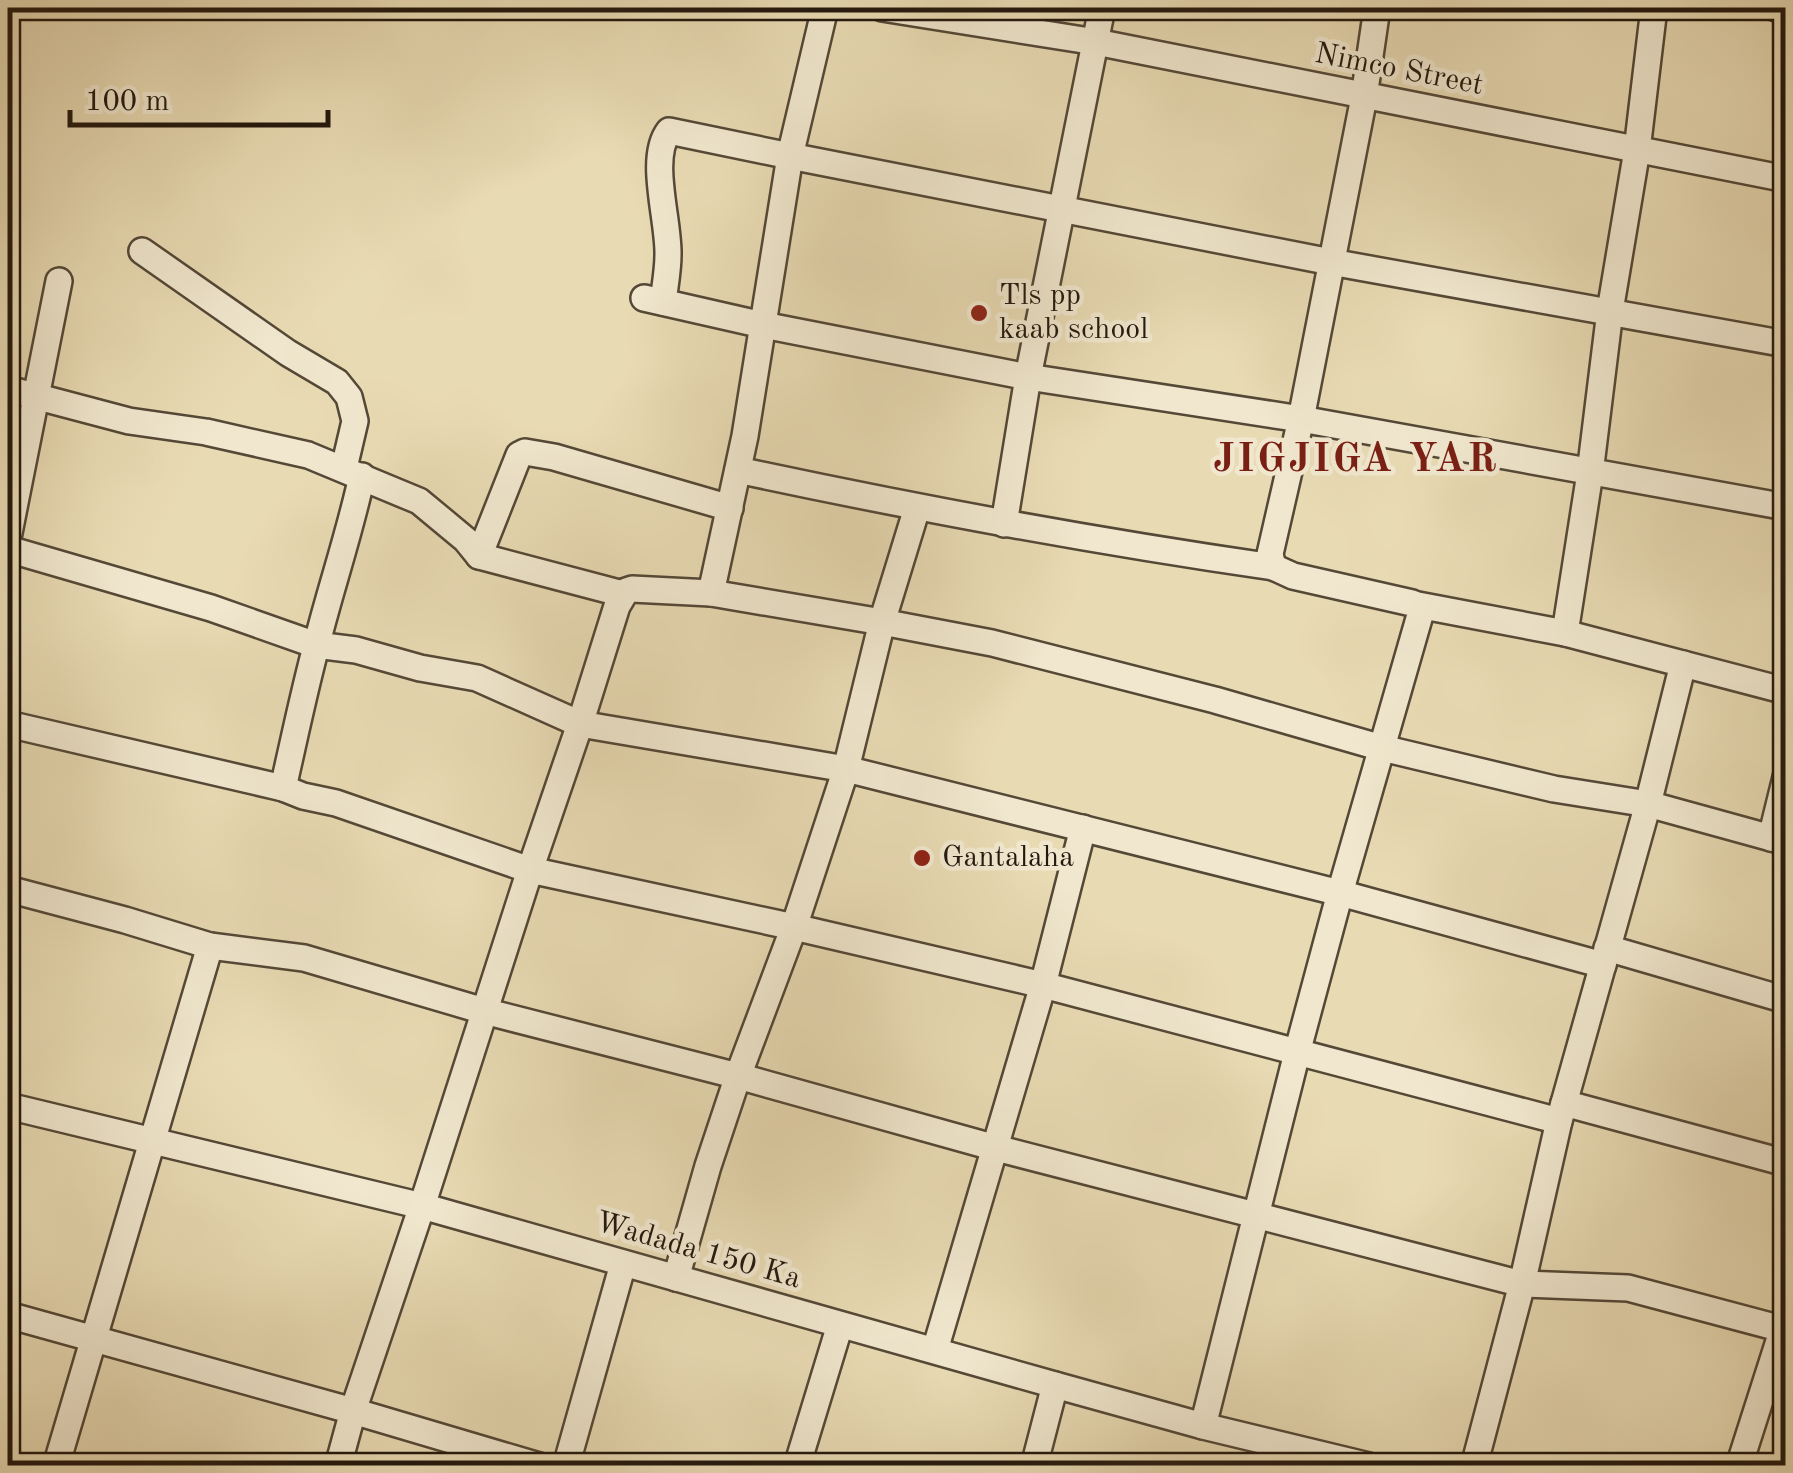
<svg xmlns="http://www.w3.org/2000/svg" width="1793" height="1473" font-family="'Old Standard TT',serif">
  <rect width="100%" height="100%" fill="#e8dab3"/>
  <filter id="stains"><feTurbulence type="fractalNoise" baseFrequency=".002" numOctaves="4"/><feColorMatrix values="0 0 0 0 .2 0 0 0 0 .09 0 0 0 0 .02 0 0 0 .5 -.17"/></filter>
  <radialGradient id="worn" r=".72"><stop offset=".6" stop-color="#630" stop-opacity="0"/><stop offset="1" stop-color="#630" stop-opacity=".3"/></radialGradient>
  <g fill="none" stroke-linecap="round" stroke-linejoin="round">
    <g stroke="#544837" stroke-width="30">
      <g id="minor">
        <path d="M882 8 1096 42 1786 179"/>
        <path d="M1776 8 1786 9"/>
        <path d="M142 251 288 353 337 382 349 397 355 421 344 468"/>
        <path d="M644 298 763 325 1028 377 1301 419 1786 507"/>
        <path d="M663 302C665 286 668 270 668 255 669 220 648 158 669 131L790 156 1331 262 1786 344"/>
        <path d="M8 389 129 421 206 432 308 455 419 501 466 540 479 556 623 594"/>
        <path d="M738 470C915 508 1093 541 1273 567L1293 576 1412 603 1422 608 1340 893 1297 1053 1203 1426"/>
        <path d="M1004 524 1028 377 1102 8"/>
        <path d="M8 538 59 281"/>
        <path d="M8 549 211 608 316 645 356 650 420 668 477 678 580 724 846 769 1340 893 1603 965"/>
        <path d="M479 556 519 455 525 452 554 457 730 508"/>
        <path d="M1273 567 1270 554 1301 419 1364 97 1377 8"/>
        <path d="M711 593 745 436 790 156 825 8"/>
        <path d="M1418 605 1565 633 1786 691"/>
        <path d="M1565 633 1590 473 1610 311 1637 150 1654 8"/>
        <path d="M8 724 283 788 303 796 336 803 530 870 794 927 1043 985 1559 1121"/>
        <path d="M283 788C294 740 304 691 317 643 331 587 350 532 362 476"/>
        <path d="M1771 838 1786 777"/>
        <path d="M8 889 125 920 210 946 304 958 484 1011 738 1076 996 1148 1522 1284 1628 1288 1786 1330"/>
        <path d="M1607 948 1786 1000"/>
        <path d="M1564 1103 1786 1163"/>
        <path d="M8 1106 422 1206 1055 1385 1203 1426 1369 1466"/>
        <path d="M676 1278 708 1166 738 1076 794 927 846 769 882 622 917 508"/>
        <path d="M8 1315 353 1411 539 1466"/>
        <path d="M935 1350 1043 985 1083 828"/>
        <path d="M56 1466 210 946"/>
        <path d="M338 1466 353 1411 422 1206 530 870 580 724 617 606 626 591 632 589 711 593 882 622 992 643 1215 700 1382 748 1554 789 1648 804 1786 842"/>
        <path d="M566 1466 623 1264"/>
        <path d="M797 1466 840 1325"/>
        <path d="M1034 1466 1055 1385"/>
        <path d="M1474 1466 1522 1284 1559 1121 1648 804 1683 664"/>
        <path d="M1739 1466 1786 1319"/>
      </g>
    </g>
    <use href="#minor" stroke="#f0e7ce" stroke-width="25"/>
  </g>
  <g fill="#8f2418" stroke="#f0e7ce" stroke-width="4">
    <circle cx="979" cy="313" r="10"/>
    <circle cx="922" cy="858" r="10"/>
  </g>
  <g text-anchor="middle" dominant-baseline="central" stroke-width="9" stroke-linejoin="round" paint-order="stroke">
    <g font-size="30" fill="#23180e" stroke="#f0e7ce">
      <text transform="translate(1399 70) rotate(11)">Nimco Street</text>
      <text transform="translate(698 1251) rotate(16)">Wadada 150 Ka</text>
    </g>
    <g font-size="30" fill="#23180e" stroke="#f0e7ce" text-anchor="start">
      <text x="999" y="296">Tls pp<tspan x="999" dy="34">kaab school</tspan></text>
      <text x="942" y="858">Gantalaha</text>
    </g>
    <g font-size="40" font-weight="bold" letter-spacing="2.5" fill="#7a1f14" stroke="#f0e7ce">
      <text x="1356" y="461">JIGJIGA YAR</text>
    </g>
  </g>
  <rect width="1793" height="1473" fill="none" stroke="#e8dab3" stroke-width="40"/>
  <rect x="10" y="10" width="1773" height="1453" fill="none" stroke="#23180e" stroke-width="5"/>
  <rect x="20" y="20" width="1753" height="1433" fill="none" stroke="#23180e" stroke-width="2.5"/>
  <path d="M70 110v15h258v-15" fill="none" stroke="#23180e" stroke-width="5"/>
  <text x="85" y="110" font-size="30" fill="#23180e" stroke="#f0e7ce" stroke-width="8" paint-order="stroke">100 m</text>
  <rect width="100%" height="100%" filter="url(#stains)"/>
  <rect width="100%" height="100%" fill="url(#worn)"/>
</svg>
